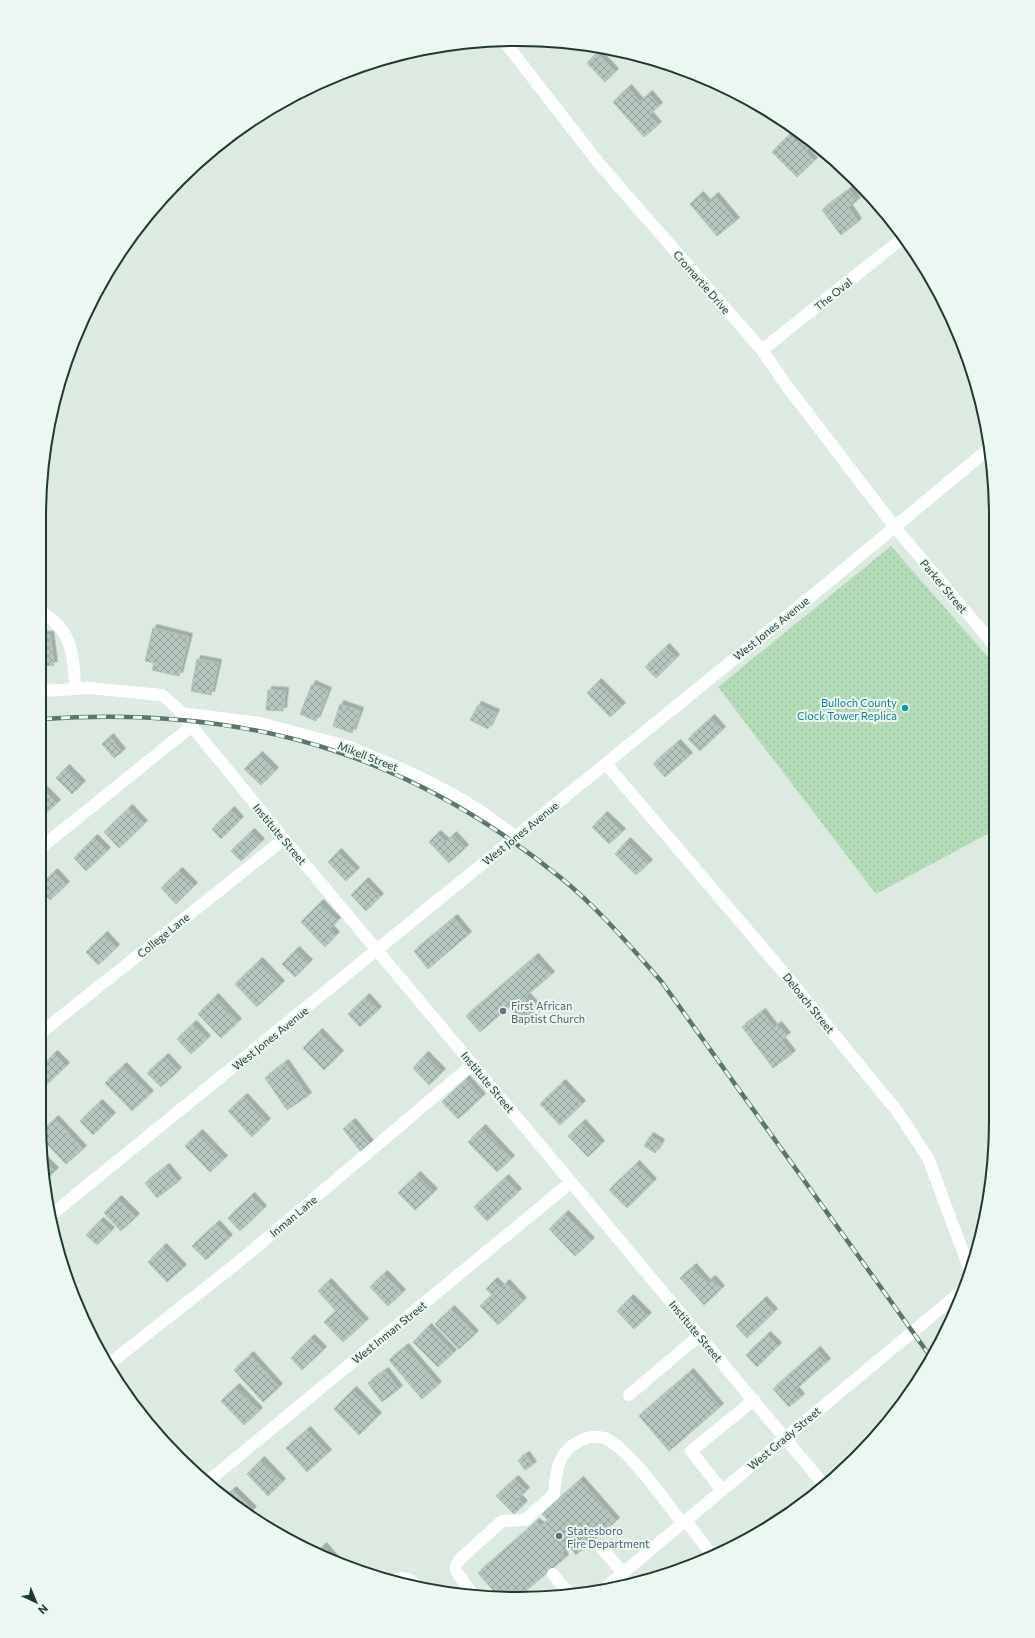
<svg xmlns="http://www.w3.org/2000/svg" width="1035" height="1638" font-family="Commissioner,sans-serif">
  <defs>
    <pattern id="green-dots" width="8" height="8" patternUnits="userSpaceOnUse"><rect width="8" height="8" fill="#b5dcb9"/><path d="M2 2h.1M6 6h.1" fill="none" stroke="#9bbe9f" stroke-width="1.8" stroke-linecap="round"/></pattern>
    <pattern id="building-cross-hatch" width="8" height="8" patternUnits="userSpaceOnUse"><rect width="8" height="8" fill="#b5c7be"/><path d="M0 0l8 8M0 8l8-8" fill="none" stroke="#93a39b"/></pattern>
    <filter id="shadow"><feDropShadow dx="3.5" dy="-3.5" stdDeviation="0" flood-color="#0004"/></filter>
  </defs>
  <rect width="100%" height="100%" fill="#ddeae2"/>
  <path fill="url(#green-dots)" d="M891 546 994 664 993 831 876 894 718 687Z"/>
  <g fill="url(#building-cross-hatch)" stroke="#b0c3b8" filter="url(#shadow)">
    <path d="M597 53 615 72 605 82 587 63Z"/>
    <path d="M628 88 640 102 649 94 659 106 649 115 658 125 644 137 613 102Z"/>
    <path d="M748 100 765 111 762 114Z"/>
    <path d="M795 129 814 143 805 151 814 161 797 177 772 152Z"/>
    <path d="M849 190 857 201 848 207 858 222 841 235 822 210Z"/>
    <path d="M700 195 707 203 715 196 736 221 717 236 690 204Z"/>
    <path d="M153 628 189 637 179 676 152 670 154 663 145 661Z"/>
    <path d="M43 635H50L54 665 43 666Z"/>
    <path d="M666 647 676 658 656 678 645 667Z"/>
    <path d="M197 659 218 663 211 695 191 691Z"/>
    <path d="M598 682 622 706 610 717 587 693Z"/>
    <path d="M312 684 328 691 316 721 300 714Z"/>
    <path d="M268 690 285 691 283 711 266 710Z"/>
    <path d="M340 704 360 711 352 733 333 726Z"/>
    <path d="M478 705 496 713 488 729 470 720Z"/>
    <path d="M711 718 722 730 700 751 688 739Z"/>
    <path d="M110 737 122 752 114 758 102 744Z"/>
    <path d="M677 743 689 756 665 777 653 764Z"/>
    <path d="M259 755 275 771 261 785 244 769Z"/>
    <path d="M66 768 82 784 72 794 56 778Z"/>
    <path d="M43 789 57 803 43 816Z"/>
    <path d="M129 808 144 824 119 848 104 832Z"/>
    <path d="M231 810 240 820 221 839 212 829Z"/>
    <path d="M604 815 622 832 609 844 592 827Z"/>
    <path d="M251 832 261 842 241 861 231 851Z"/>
    <path d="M437 834 446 842 453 835 465 848 449 863 429 842Z"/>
    <path d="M94 838 107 851 86 871 74 858Z"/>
    <path d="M627 841 649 863 636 875 615 854Z"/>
    <path d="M338 852 356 871 346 881 328 862Z"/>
    <path d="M179 871 194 886 176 904 161 888Z"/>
    <path d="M54 872 66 885 50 900 43 893V883Z"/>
    <path d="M365 881 380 897 366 911 351 895Z"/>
    <path d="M320 903 337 921 330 929 336 935 325 947 301 922Z"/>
    <path d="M454 918 468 935 428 969 414 951Z"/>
    <path d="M104 935 116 948 98 965 86 952Z"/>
    <path d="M296 950 309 963 295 977 282 964Z"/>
    <path d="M535 957 551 975 526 996 540 1011 525 1024 510 1006 480 1032 466 1016Z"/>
    <path d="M259 961 281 984 257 1007 235 984Z"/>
    <path d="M215 997 238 1022 221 1038 198 1014Z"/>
    <path d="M366 997 378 1010 360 1027 348 1014Z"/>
    <path d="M762 1012 774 1028 778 1025 787 1036 781 1040 792 1054 773 1068 742 1027Z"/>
    <path d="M193 1024 207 1039 191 1054 177 1039Z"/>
    <path d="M319 1032 340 1054 324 1070 303 1048Z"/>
    <path d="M54 1054 66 1066 43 1088V1065Z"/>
    <path d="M425 1055 442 1072 429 1085 413 1068Z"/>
    <path d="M165 1057 178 1071 161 1087 147 1073Z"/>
    <path d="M285 1063 308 1096 287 1110 265 1078Z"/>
    <path d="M123 1066 150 1094 132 1111 105 1083Z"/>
    <path d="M466 1079 482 1097 458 1119 442 1102Z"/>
    <path d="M562 1083 582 1104 560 1125 540 1104Z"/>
    <path d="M244 1097 267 1122 252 1137 228 1111Z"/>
    <path d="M99 1103 112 1116 93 1135 80 1121Z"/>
    <path d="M55 1119 83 1149 66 1164 43 1140V1130Z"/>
    <path d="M352 1122 371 1145 361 1152 343 1129Z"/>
    <path d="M582 1123 601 1144 588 1157 568 1136Z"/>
    <path d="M482 1128 511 1159 497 1172 468 1142Z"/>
    <path d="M199 1133 224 1159 210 1172 185 1146Z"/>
    <path d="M650 1136 661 1143 655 1153 644 1146Z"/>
    <path d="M43 1159 55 1171 43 1182Z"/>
    <path d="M636 1164 653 1182 627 1208 609 1190Z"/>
    <path d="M166 1167 178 1182 157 1198 145 1183Z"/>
    <path d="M417 1175 434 1192 415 1210 398 1193Z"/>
    <path d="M505 1178 518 1192 487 1221 474 1207Z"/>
    <path d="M251 1196 263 1209 240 1231 228 1218Z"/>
    <path d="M118 1199 136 1217 121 1231 104 1213Z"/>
    <path d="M565 1214 591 1241 575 1256 549 1229Z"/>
    <path d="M100 1221 111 1231 97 1245 86 1235Z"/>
    <path d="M216 1224 229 1238 206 1260 192 1246Z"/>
    <path d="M163 1247 183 1268 167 1282 148 1262Z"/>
    <path d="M693 1267 707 1283 712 1279 721 1289 704 1305 680 1278Z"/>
    <path d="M384 1274 402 1293 388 1306 370 1287Z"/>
    <path d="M494 1281 501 1288 506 1283 523 1301 498 1325 480 1306 492 1295 486 1289Z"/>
    <path d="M328 1282 365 1322 343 1342 324 1322 336 1311 318 1291Z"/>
    <path d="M630 1298 648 1316 634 1329 617 1311Z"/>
    <path d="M763 1300 774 1312 747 1338 736 1326Z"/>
    <path d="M451 1309 475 1334 459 1349 435 1324Z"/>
    <path d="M428 1327 453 1353 438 1367 413 1342Z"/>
    <path d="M767 1335 778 1346 757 1367 746 1355Z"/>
    <path d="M311 1338 323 1350 302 1370 291 1358Z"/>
    <path d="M405 1347 438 1385 422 1399 389 1360Z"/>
    <path d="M817 1350 827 1362 795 1390 801 1397 789 1407 773 1389Z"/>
    <path d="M250 1355 279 1387 263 1402 234 1370Z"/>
    <path d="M385 1371 399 1389 382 1402 368 1383Z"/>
    <path d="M690 1372 720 1407 669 1451 639 1416Z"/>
    <path d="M236 1387 259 1411 244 1425 221 1401Z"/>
    <path d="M353 1390 378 1416 359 1435 334 1409Z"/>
    <path d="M307 1430 328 1453 307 1472 286 1448Z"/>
    <path d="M526 1455 533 1465 525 1470 518 1460Z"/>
    <path d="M261 1460 282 1482 268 1496 247 1474Z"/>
    <path d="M515 1479 526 1491 518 1498 524 1504 514 1514 496 1496Z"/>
    <path d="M580 1480 616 1521 576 1555 569 1546 562 1552 565 1558 516 1599 499 1597 478 1573 536 1522 541 1526 548 1520 542 1514Z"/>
    <path d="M233 1490 253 1510 248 1515 224 1498Z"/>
    <path d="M323 1546 337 1562 317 1552Z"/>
  </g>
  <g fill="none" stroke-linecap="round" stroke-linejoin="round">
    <g stroke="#fff" stroke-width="12">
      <path d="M504 41 601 166 762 350 786 385 894 526 994 645"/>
      <path d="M762 350 904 237"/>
      <path d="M43 613C73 631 74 658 75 689"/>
      <path d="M43 691 89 688 162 695 176 707 284 839 825 1486"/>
      <path d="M181 713 260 723 350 747 420 777 461 799 485 814 515 836"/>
      <path d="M606 764 784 973 897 1111 928 1158 969 1268"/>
      <path d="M43 846 192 726"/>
      <path d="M43 1031 284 839"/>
      <path d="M51 1215C297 1016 541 815 787 616 855 561 921 504 989 449"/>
      <path d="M109 1364 241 1260 473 1064"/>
      <path d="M629 1395 700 1335"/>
      <path d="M207 1482 571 1182"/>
      <path d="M722 1490 691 1451 754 1400"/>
      <path d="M685 1520 713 1556"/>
      <path d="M600 1546 623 1573"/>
      <path d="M553 1574 568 1592"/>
      <path d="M393 1581C404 1574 412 1580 420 1589"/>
      <path d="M606 1587 964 1289"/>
      <path d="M473 1595 456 1571V1565L461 1558 502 1521 525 1520 554 1494C556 1473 557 1453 578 1442 586 1437 594 1435 604 1438 627 1446 666 1502 682 1523"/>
    </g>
    <g stroke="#587669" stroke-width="4.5">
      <path id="rail" d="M43 719C143 712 247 721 341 753 420 780 496 825 561 878 598 908 629 945 661 981L930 1356"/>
    </g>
    <use href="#rail" stroke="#edf7f1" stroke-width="3" stroke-dasharray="9" stroke-linecap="butt"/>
  </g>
  <circle fill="#0f9aa8" stroke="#edf7f1" stroke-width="1.5" cx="905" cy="708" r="4"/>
  <circle fill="#6b7280" stroke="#edf7f1" stroke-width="1.5" cx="503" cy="1011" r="4"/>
  <circle fill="#5c6f8a" stroke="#edf7f1" stroke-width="1.5" cx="559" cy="1536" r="4"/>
  <g text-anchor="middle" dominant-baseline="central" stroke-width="4" stroke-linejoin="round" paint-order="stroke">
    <g font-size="11" fill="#1e3a2e" stroke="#edf7f1">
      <text transform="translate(702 282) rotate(49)">Cromartie Drive</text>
      <text transform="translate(833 294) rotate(-39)">The Oval</text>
      <text transform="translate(944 586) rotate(50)">Parker Street</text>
      <text transform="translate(771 628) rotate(-39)">West Jones Avenue</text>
      <text transform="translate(368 756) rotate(21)">Mikell Street</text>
      <text transform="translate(520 833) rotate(-39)">West Jones Avenue</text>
      <text transform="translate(280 834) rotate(50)">Institute Street</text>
      <text transform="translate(163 935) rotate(-39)">College Lane</text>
      <text transform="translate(809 1003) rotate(51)">Deloach Street</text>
      <text transform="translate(270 1038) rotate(-39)">West Jones Avenue</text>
      <text transform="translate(488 1082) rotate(50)">Institute Street</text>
      <text transform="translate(293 1216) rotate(-40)">Inman Lane</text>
      <text transform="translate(696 1331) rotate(50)">Institute Street</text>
      <text transform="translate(389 1332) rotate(-39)">West Inman Street</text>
      <text transform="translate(784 1438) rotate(-40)">West Grady Street</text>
    </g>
    <g font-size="11" fill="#0d838f" stroke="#edf7f1" text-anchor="end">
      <text x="897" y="702">Bulloch County<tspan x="897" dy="13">Clock Tower Replica</tspan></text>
    </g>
    <g font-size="11" fill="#5b616d" stroke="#edf7f1" text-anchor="start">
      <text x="511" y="1005">First African<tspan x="511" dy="13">Baptist Church</tspan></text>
    </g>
    <g font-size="11" fill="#4e5e75" stroke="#edf7f1" text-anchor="start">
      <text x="567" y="1530">Statesboro<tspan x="567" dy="13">Fire Department</tspan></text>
    </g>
  </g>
  <path d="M0 0H1035V1638H0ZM517 46H518A471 471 0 0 1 989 517V1121A471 471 0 0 1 518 1592H517A471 471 0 0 1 46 1121V517A471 471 0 0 1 517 46Z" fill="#edf7f1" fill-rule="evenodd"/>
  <path fill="none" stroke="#1e3a2e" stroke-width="2" d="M517 46H518A471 471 0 0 1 989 517V1121A471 471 0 0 1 518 1592H517A471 471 0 0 1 46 1121V517A471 471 0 0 1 517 46Z"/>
  <g transform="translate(36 1602) rotate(136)" stroke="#edf7f1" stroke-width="3" paint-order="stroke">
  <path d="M0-3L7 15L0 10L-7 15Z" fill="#1e3a2e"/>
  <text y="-6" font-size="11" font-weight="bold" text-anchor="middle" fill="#1e3a2e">N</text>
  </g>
</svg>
